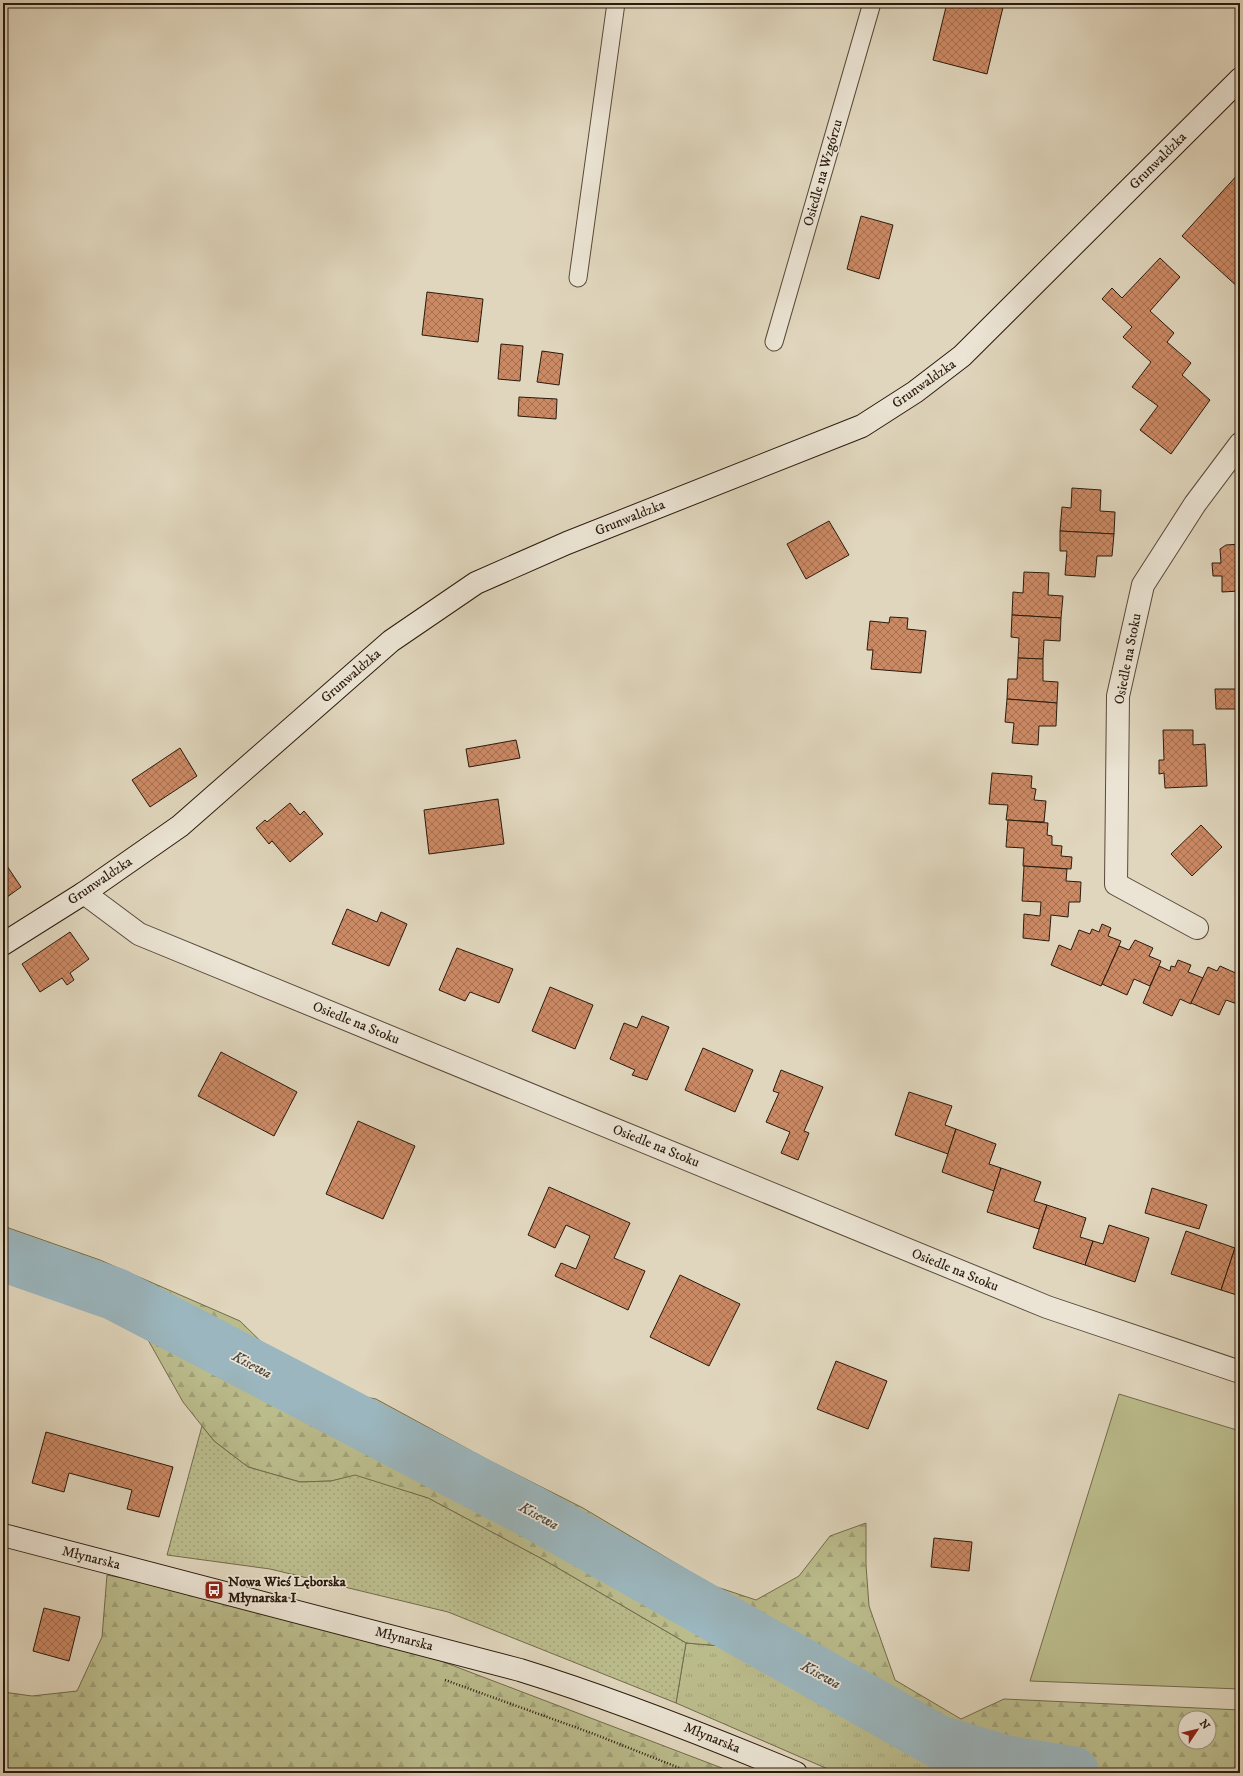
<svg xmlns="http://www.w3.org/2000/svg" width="1243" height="1776" font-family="'IM FELL DW Pica',serif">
  <defs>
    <pattern id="grass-tufts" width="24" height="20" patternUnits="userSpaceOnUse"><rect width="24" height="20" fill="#bbbc8c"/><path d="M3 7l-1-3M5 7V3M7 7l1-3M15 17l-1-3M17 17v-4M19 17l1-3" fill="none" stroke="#a1a178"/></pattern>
    <pattern id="forest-firs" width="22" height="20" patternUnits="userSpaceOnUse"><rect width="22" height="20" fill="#bbbc8c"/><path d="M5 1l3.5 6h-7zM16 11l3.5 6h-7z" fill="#a1a178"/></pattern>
    <pattern id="garden-dots" width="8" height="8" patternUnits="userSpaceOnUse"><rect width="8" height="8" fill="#bbbc8c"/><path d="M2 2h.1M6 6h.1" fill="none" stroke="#a1a178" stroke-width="1.8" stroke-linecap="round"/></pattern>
    <pattern id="building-cross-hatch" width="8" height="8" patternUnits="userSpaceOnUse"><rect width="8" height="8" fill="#cb8964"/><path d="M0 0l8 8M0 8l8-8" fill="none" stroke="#a56f51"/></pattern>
  </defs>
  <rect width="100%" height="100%" fill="#e0d6bd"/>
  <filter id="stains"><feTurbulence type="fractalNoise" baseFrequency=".005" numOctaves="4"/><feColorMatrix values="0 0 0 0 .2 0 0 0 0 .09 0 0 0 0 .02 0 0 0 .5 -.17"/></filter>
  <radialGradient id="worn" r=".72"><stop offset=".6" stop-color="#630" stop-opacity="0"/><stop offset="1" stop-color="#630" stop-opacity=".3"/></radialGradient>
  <path fill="url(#grass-tufts)" stroke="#736b4c" d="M686 1643 745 1648 871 1724 979 1773H837L676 1703Z"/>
  <g fill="url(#forest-firs)" stroke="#736b4c" fill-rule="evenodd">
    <path d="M3 1226 100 1260 240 1321 288 1368 335 1391 376 1399 490 1461 583 1508 714 1586 756 1600 799 1576 830 1536 866 1523V1565L869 1606 895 1680 961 1719 1004 1699 1240 1710V1773H979L871 1724 745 1648 686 1643 544 1560 428 1498 355 1476 331 1481 300 1482 248 1467 214 1441 183 1402 147 1338 64 1296 3 1275ZM1185 1718H1209V1742H1185Z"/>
    <path d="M107 1575 215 1596 349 1626 735 1773H3V1692L32 1696 77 1691 102 1637Z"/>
  </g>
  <path fill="url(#garden-dots)" stroke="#736b4c" d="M202 1426 214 1441 248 1467 300 1482 331 1481 355 1475 428 1498 544 1560 686 1643 676 1703 448 1612 270 1569 167 1555Z"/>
  <path fill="#bbbc8c" stroke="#736b4c" d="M1119 1394 1240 1431V1689L1030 1681Z"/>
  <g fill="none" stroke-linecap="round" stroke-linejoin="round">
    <path stroke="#9bb6be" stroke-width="53" d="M3 1255 115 1294 534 1513 939 1742 1006 1762 1073 1773"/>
  </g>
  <g fill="url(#building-cross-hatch)" stroke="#2b1a0d">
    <path d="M947 3H1004L987 74 933 60Z"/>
    <path d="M1240 172V289L1182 236Z"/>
    <path d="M861 216 893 225 879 279 847 269Z"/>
    <path d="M1160 258 1180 277 1150 311 1174 333 1167 342 1191 363 1182 375 1210 400 1171 454 1140 430 1158 406 1132 387 1151 362 1123 337 1132 327 1102 299 1112 288 1122 298Z"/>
    <path d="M427 292 483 299 478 342 422 335Z"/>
    <path d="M501 344 523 346 520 381 498 379Z"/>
    <path d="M542 351 563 354 559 385 537 382Z"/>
    <path d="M519 397 557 399 556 419 518 416Z"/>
    <path d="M1072 488 1101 490 1100 511 1115 512 1114 534 1060 531 1062 507 1071 508Z"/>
    <path d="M829 521 849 555 806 579 787 544Z"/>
    <path d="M1060 531 1114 534 1112 556H1097L1095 577 1065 575 1067 551H1060Z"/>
    <path d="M1240 544V591L1222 592V576H1213L1212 563H1221L1220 549 1226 545Z"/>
    <path d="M1024 572 1049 573 1048 595 1063 596 1061 618 1012 615 1013 592 1023 593Z"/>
    <path d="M1012 615 1061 618 1060 641 1044 640 1043 659 1018 658 1019 638 1011 637Z"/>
    <path d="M890 617 908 618 907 629 926 631 921 673 871 669 873 650H867L870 621 889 623Z"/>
    <path d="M1018 658 1043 659V681L1058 682 1057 703 1007 699 1008 679H1017Z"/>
    <path d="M1215 689H1240V709H1216Z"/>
    <path d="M1007 699 1057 703 1056 726H1039L1038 745 1012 743 1014 723 1005 722Z"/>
    <path d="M1163 730H1193V745L1205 744 1207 786 1165 788 1164 773 1159 774V760H1164Z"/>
    <path d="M516 740 520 758 469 767 466 749Z"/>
    <path d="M180 748 197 776 150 807 132 780Z"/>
    <path d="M992 773 1032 776 1031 788 1036 789 1034 800 1046 801 1044 822 1006 820 1008 805 989 804Z"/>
    <path d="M498 799 504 844 429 854 424 810Z"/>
    <path d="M290 803 300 815 304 811 323 834 290 862 272 841 269 844 256 828 265 820 267 822Z"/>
    <path d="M1008 820 1048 823 1047 835 1052 836V845L1062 846 1061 856 1072 857 1071 869 1023 866 1024 848 1006 847Z"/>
    <path d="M1201 825 1222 847 1192 876 1171 854Z"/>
    <path d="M3 860 21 887 3 900Z"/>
    <path d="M1024 866 1067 869 1066 881 1081 882 1080 902H1069L1068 917 1051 915 1049 941 1023 938 1024 914 1040 916 1041 902 1022 901Z"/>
    <path d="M347 909 377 922 381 912 407 924 389 966 332 944Z"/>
    <path d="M1102 924 1111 928 1108 936 1121 941 1101 986 1051 965 1059 945 1071 950 1079 930 1090 934 1092 929 1099 932Z"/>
    <path d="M70 932 89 959 70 973 74 980 67 985 62 978 40 992 22 964Z"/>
    <path d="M1135 940 1153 948 1149 956 1161 961 1150 986 1134 979 1127 995 1102 984 1119 946 1129 950Z"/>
    <path d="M457 948 513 969 499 1003 470 992 465 1001 439 990Z"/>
    <path d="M1178 960 1191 965 1188 972 1203 978 1191 1004 1180 999 1172 1016 1143 1003 1159 966 1170 971 1171 966 1175 967Z"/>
    <path d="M1220 966 1240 975V1005L1226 1000 1219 1015 1191 1003 1208 967 1217 971Z"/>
    <path d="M550 987 593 1005 575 1049 532 1031Z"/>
    <path d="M642 1016 669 1027 647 1080 632 1075 635 1070 610 1059 624 1023 637 1028Z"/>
    <path d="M703 1048 753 1070 735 1112 685 1090Z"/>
    <path d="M221 1052 297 1092 274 1136 198 1096Z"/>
    <path d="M781 1070 823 1087 804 1131 809 1133 798 1160 781 1153 790 1132 766 1122 779 1093 773 1091Z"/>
    <path d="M909 1092 952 1106 945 1125 956 1129 948 1154 895 1135Z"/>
    <path d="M358 1121 415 1146 383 1219 326 1194Z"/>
    <path d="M956 1129 996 1144 989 1164 1001 1168 994 1191 942 1172Z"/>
    <path d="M1001 1168 1041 1182 1034 1201 1047 1205 1039 1229 987 1212Z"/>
    <path d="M549 1187 630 1223 614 1258 645 1271 628 1310 555 1276 561 1263 576 1269 590 1236 566 1225 555 1248 528 1235Z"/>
    <path d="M1152 1188 1207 1205 1199 1229 1145 1213Z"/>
    <path d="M1047 1205 1086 1218 1080 1237 1093 1241 1085 1265 1033 1248Z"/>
    <path d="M1109 1225 1149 1238 1135 1282 1085 1265 1093 1241 1103 1244Z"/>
    <path d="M1186 1231 1235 1248 1221 1290 1171 1274Z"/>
    <path d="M1235 1248 1240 1250V1296L1221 1290Z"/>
    <path d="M680 1275 740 1304 709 1366 650 1337Z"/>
    <path d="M836 1361 887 1381 868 1429 817 1409Z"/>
    <path d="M46 1432 173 1467 159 1517 127 1509 132 1490 69 1473 64 1492 32 1483Z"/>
    <path d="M934 1538 972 1542 969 1571 931 1567Z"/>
    <path d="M44 1608 80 1617 69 1661 33 1651Z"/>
  </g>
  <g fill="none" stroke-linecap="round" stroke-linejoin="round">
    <g stroke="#584939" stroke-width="19">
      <g id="lane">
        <path d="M578 278 616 3"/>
        <path d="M774 342 872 3"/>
      </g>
    </g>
    <g stroke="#584939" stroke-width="24">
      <g id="street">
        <path d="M84 893 139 934 1047 1307 1240 1372"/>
        <path d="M1197 928 1116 884 1118 696 1143 585 1195 504 1240 444"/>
      </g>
    </g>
    <g stroke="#2b1a0d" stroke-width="24">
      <g id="secondary">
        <path d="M3 944 84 893 180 826 391 641 476 583 567 543 862 426 915 392 962 356 1240 79"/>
        <path d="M3 1535 520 1670C614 1699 705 1735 796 1773"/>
      </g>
    </g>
    <path stroke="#2b1a0d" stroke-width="2.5" stroke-dasharray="1 2" stroke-linecap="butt" d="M445 1680 594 1734 692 1773"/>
    <use href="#lane" stroke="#ebe4d4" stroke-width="17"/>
    <use href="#street" stroke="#ebe4d4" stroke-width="22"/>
    <use href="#secondary" stroke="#ebe4d4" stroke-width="22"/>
  </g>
  <defs>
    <g id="bus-square" transform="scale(1)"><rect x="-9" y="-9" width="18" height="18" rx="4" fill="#8f2418" stroke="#ebe4d4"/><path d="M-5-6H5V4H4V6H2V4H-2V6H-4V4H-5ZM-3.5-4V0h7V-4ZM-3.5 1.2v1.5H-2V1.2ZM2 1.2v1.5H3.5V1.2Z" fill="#fff"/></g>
  </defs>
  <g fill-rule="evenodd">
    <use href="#bus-square" x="214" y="1590"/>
  </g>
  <g text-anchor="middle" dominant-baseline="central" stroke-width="3.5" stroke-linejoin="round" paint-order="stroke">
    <g font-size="14" fill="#2b1a0d" stroke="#ebe4d4">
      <text transform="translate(1158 161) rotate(-45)">Grunwaldzka</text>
      <text transform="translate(823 173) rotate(-74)">Osiedle na Wzgórzu</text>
      <text transform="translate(924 384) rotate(-35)">Grunwaldzka</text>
      <text transform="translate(630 518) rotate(-22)">Grunwaldzka</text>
      <text transform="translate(1128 659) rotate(-79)">Osiedle na Stoku</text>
      <text transform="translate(351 676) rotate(-41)">Grunwaldzka</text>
      <text transform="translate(100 881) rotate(-34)">Grunwaldzka</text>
      <text transform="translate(356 1023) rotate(22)">Osiedle na Stoku</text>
      <text transform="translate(656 1146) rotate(22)">Osiedle na Stoku</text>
      <text transform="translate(955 1270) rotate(22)">Osiedle na Stoku</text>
      <text transform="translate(91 1558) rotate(14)">Młynarska</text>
      <text transform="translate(404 1639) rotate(15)">Młynarska</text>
      <text transform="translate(712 1738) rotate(22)">Młynarska</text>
    </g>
    <g font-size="14" font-weight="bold" fill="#2b1a0d" stroke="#ebe4d4" text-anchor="start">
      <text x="228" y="1582">Nowa Wieś Lęborska<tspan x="228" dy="16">Młynarska I</tspan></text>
    </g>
    <g font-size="15" font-style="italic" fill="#4d4942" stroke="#ebe4d4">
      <text transform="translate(252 1365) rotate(28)">Kisewa</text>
      <text transform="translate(539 1516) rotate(29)">Kisewa</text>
      <text transform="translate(821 1675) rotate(29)">Kisewa</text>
    </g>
  </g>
  <rect width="1243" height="1776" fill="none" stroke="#e0d6bd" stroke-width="16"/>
  <rect x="4" y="4" width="1235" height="1768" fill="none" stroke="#2b1a0d" stroke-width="2"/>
  <rect x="8" y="8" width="1227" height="1760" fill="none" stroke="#2b1a0d"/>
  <g transform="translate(1197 1730) rotate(55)"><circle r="19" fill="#ebe4d4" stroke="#9e9384"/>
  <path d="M0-3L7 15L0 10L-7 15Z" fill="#8f2418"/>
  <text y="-6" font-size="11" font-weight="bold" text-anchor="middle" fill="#2b1a0d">N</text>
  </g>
  <rect width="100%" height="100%" filter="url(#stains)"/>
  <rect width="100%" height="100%" fill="url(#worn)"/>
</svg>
